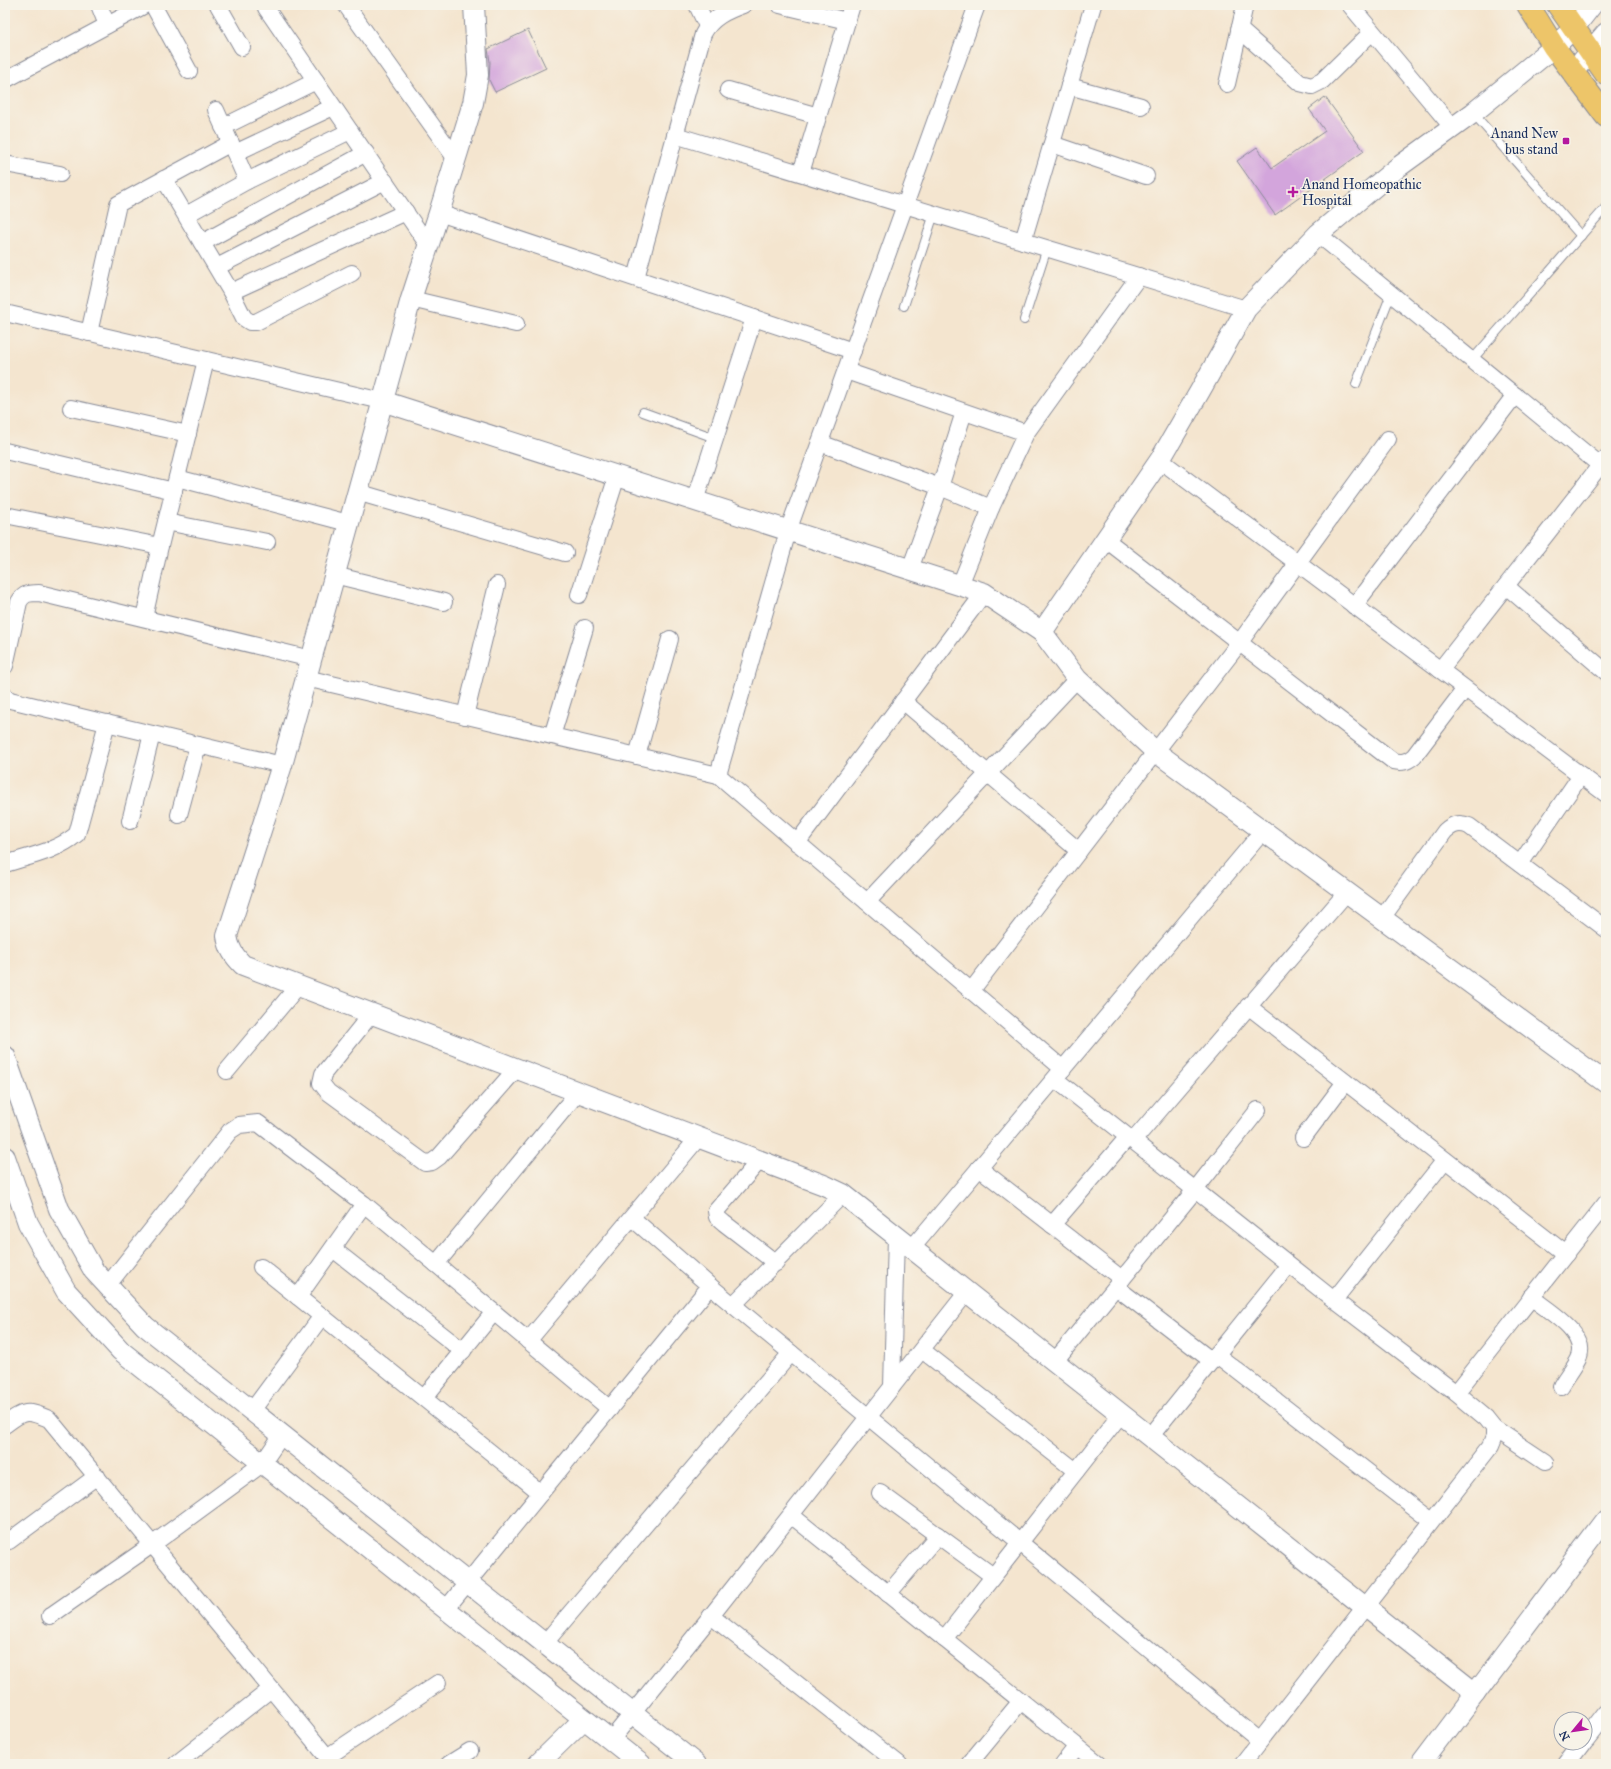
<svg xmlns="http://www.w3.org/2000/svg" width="1611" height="1769" font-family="'IM FELL Great Primer',serif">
  <rect width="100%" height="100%" fill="#f7f3e8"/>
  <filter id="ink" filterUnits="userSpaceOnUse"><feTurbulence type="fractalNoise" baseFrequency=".025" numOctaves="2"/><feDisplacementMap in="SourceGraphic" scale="8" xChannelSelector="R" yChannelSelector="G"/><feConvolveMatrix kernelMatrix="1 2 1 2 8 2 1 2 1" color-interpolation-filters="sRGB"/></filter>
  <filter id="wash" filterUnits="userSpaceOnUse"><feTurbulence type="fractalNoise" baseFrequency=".012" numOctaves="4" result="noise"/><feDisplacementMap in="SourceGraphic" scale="16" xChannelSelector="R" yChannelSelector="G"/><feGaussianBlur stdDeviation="0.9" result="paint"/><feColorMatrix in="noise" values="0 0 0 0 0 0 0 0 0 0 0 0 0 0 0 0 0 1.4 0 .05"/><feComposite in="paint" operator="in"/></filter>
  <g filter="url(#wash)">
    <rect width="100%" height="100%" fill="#f4e5cf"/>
    <g id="blocks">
      <g fill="#d3a5dc">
        <path d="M528 30 546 68 495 92 489 80 490 62 488 49Z"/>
        <path d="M1325 97 1364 151 1275 215 1237 161 1257 147 1272 168 1325 131 1309 109Z"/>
      </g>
    </g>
  </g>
  <g filter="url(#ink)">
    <use href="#blocks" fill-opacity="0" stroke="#888a96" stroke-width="1"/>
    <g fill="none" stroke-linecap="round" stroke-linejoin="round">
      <g stroke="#888a96" stroke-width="10">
        <g id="service">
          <path d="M1473 113 1581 236"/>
          <path d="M904 306 934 214"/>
          <path d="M1024 320 1047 248"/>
          <path d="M1472 360 1606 207"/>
          <path d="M1356 384 1391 294"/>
          <path d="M643 412 715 438"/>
        </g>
      </g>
      <g stroke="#888a96" stroke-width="18">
        <g id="minor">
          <path d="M99 5 107 25"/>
          <path d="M153 5 189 71"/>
          <path d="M218 5 242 47"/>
          <path d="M266 5V8L428 245"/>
          <path d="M346 5 456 159"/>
          <path d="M697 5 707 26"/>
          <path d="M780 5 847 21"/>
          <path d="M1350 5 1453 128"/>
          <path d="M1239 29 1300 83 1312 86 1322 81 1372 32"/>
          <path d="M5 80 145 5"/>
          <path d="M1227 84 1245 5"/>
          <path d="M1069 86 1141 106"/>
          <path d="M728 90 818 116"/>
          <path d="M216 110 247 181"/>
          <path d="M223 127 316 81"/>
          <path d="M675 135 1246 309"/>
          <path d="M1052 144 1146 176"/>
          <path d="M235 153 333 107"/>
          <path d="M5 164 60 174"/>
          <path d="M801 173 852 5"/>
          <path d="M164 179 231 292 244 318 250 322H256L352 273"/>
          <path d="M439 213 853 351"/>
          <path d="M186 215 247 181 350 131"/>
          <path d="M1318 234 1600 465"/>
          <path d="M1023 241 1093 5"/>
          <path d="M202 243 366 153"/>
          <path d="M217 267 385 181"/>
          <path d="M636 278 703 34C711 18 726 11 743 5"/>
          <path d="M231 292 406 212"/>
          <path d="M411 299 516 324"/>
          <path d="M5 313 382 401"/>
          <path d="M89 333 118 204 231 143"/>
          <path d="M846 371 1026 433"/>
          <path d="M71 408 188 434"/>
          <path d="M820 443 940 487 991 508"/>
          <path d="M5 451 174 491"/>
          <path d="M1160 460 1606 794"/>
          <path d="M177 478 348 523"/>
          <path d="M357 492 565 553"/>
          <path d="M695 501 754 318"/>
          <path d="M5 515 160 546"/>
          <path d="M166 522 267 542"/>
          <path d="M1105 539 1393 761C1402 763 1407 762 1414 756L1465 689"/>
          <path d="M910 569 940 487 964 412"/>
          <path d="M334 575 444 602"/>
          <path d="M960 585 991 508 1026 433 1139 276"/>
          <path d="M1506 586 1606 672"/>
          <path d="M579 595 617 476"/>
          <path d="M1354 606 1515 395"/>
          <path d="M144 618 160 546 206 360"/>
          <path d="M5 666 19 602C24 593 29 593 39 593L311 659"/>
          <path d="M1440 670 1606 458"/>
          <path d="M306 678 718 775 1063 1069"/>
          <path d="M5 696 10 700 282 765"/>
          <path d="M903 701 1079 851"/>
          <path d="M465 716 497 585"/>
          <path d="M552 736 585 628"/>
          <path d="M637 756 670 639"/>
          <path d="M718 775 788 531 977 5"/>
          <path d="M179 815 198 745"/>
          <path d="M130 821 152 734"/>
          <path d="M797 843 984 593"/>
          <path d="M5 864C30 856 57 851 77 834L107 723"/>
          <path d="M1520 864 1581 775"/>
          <path d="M867 902 1077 679"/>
          <path d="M1382 918 1445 831C1453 824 1459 822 1469 826L1606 929"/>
          <path d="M971 991 1240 642 1388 439"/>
          <path d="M1248 1006 1566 1254"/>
          <path d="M372 1013 323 1074 321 1083 328 1092 425 1163 432 1162 439 1157 517 1068"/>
          <path d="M227 1071 298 986"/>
          <path d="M1055 1079 1334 1300 1456 1393 1486 1418 1494 1428V1437L1490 1447 1242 1764"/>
          <path d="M1303 1138 1345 1082"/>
          <path d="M1133 1141 1347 892"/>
          <path d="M760 1160 716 1211 717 1217 724 1223 776 1263"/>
          <path d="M979 1168 1122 1279"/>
          <path d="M632 1218 710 1286 1260 1741"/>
          <path d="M1052 1225 1128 1137"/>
          <path d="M912 1248 1263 831"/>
          <path d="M333 1249 463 1351"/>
          <path d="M436 1264 579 1091"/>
          <path d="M261 1267 541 1493"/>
          <path d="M107 1286 230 1131 239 1125 258 1123 364 1204 610 1409"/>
          <path d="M1116 1287 1212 1361"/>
          <path d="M298 1297 364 1204"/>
          <path d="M1531 1297C1548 1311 1590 1334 1578 1359 1573 1369 1566 1377 1561 1386"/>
          <path d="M1334 1300 1445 1160"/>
          <path d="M733 1305 843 1194"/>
          <path d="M528 1341 699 1137"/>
          <path d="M922 1350 1076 1471"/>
          <path d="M1217 1355 1431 1521"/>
          <path d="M1055 1361 1195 1190 1258 1110"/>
          <path d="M892 1387 896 1236"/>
          <path d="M1456 1393 1606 1203"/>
          <path d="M424 1398 494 1312"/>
          <path d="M251 1412 322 1316"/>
          <path d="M5 1425C24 1410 27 1410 49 1419L333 1764"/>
          <path d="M1494 1428 1545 1462"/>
          <path d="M1150 1437 1289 1265"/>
          <path d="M880 1493 993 1576"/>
          <path d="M791 1515 1099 1764"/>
          <path d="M9 1541 97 1476"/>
          <path d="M888 1594 938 1535"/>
          <path d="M445 1610 710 1286"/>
          <path d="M50 1616 153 1544 262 1464 281 1436"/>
          <path d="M711 1616 899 1764"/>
          <path d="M944 1639 1121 1414"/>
          <path d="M544 1644 791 1353"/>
          <path d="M1585 1739 1606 1712"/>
          <path d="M611 1740 711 1616 967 1292"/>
          <path d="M327 1757 438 1683"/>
          <path d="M176 1764 271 1689"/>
          <path d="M449 1764 470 1751"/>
          <path d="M969 1764 1021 1701"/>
          <path d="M1063 1764 1077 1746"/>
          <path d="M1566 1764 1582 1743"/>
        </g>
      </g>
      <g stroke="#888a96" stroke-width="22">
        <g id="tertiary">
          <path d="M474 5 478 75 473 103 439 213 411 299 282 765 227 936C229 949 234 956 243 965L824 1185 843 1194 1475 1694"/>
          <path d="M1573 72 1606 33"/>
          <path d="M382 401 984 593 1042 632 1077 679 1156 752 1606 1083"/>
          <path d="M1042 632 1160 460 1200 391 1246 309 1318 234 1397 168 1473 113 1554 47 1574 28 1592 5"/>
          <path d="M5 1056 59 1209 94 1271 145 1326 696 1764"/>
          <path d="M5 1157 28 1223 66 1291 121 1351 641 1764"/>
          <path d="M538 1764 584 1719"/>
          <path d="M1422 1764 1606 1520"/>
        </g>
      </g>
      <g stroke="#888a96" stroke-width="24">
        <g id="primary">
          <path d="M1528 5 1554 47 1606 116"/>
          <path d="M1558 5 1606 74"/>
        </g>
      </g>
      <use href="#service" stroke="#fff" stroke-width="8"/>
      <use href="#minor" stroke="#fff" stroke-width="16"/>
      <use href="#tertiary" stroke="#fff" stroke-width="20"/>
      <use href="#primary" stroke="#edc569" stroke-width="22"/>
    </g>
  </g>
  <g fill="#b5179e" stroke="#f7f3e8" stroke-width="1.5">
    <rect x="1562" y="137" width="8" height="8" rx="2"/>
    <path d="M1291 186h4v4h4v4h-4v4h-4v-4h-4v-4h4z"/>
  </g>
  <g text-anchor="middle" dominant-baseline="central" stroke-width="3" stroke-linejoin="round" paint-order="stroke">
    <g font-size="14" fill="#1b2f5e" stroke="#f7f3e8" text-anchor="end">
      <text x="1558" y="133">Anand New<tspan x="1558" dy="16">bus stand</tspan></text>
      <text x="1302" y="184" text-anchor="start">Anand Homeopathic<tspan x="1302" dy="16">Hospital</tspan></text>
    </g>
  </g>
  <rect width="1611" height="1769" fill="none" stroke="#f7f3e8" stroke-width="20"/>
  <g transform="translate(1573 1731) rotate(241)"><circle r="19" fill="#f7f3e8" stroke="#9fa5b1"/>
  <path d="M0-3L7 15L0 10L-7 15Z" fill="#b5179e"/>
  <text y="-6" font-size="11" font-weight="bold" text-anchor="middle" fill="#1b2f5e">N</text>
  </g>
</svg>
